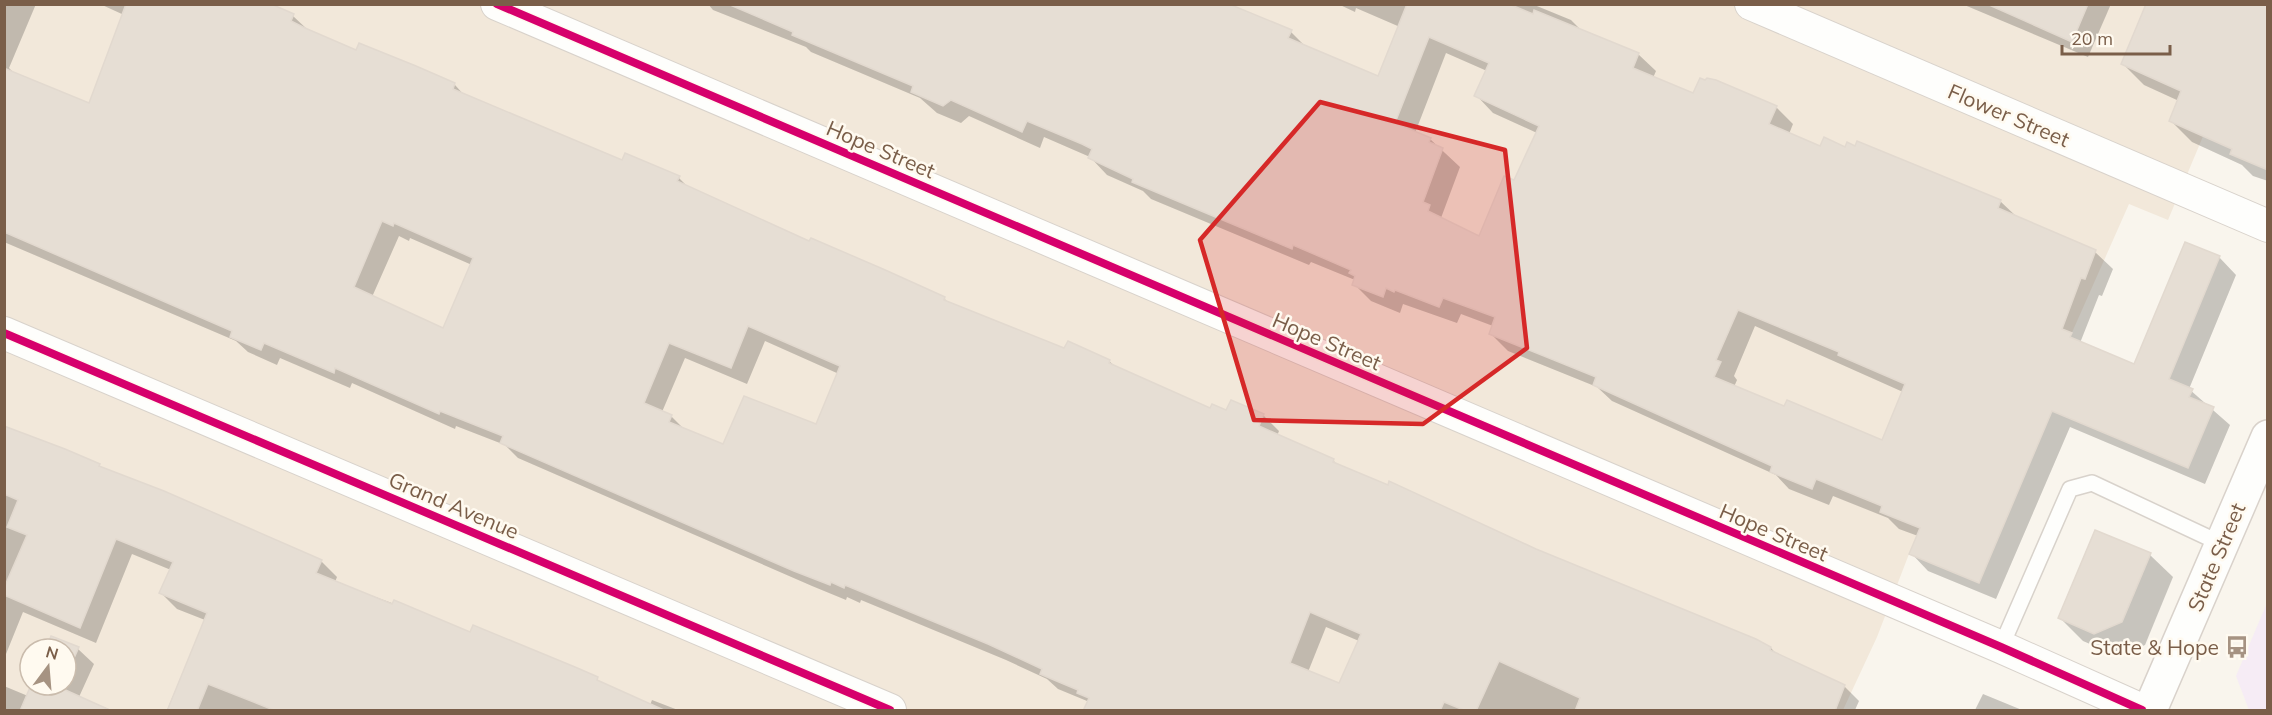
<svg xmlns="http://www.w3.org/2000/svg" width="2272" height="715" font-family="Mulish,sans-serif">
  <rect width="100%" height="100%" fill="#f9f5ed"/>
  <path fill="#f2e8da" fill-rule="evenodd" d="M4 5H2258L2168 220 2129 204 2070 337 1985 373 1909 554 1877 637 1843 710H5ZM30 649H66V685H30Z"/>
  <path fill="#f6ecf5" d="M2267 603V710H2249L2236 676Z"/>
  <g fill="#0003" fill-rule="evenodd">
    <path d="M4 4H36L9 68 16 75 89 105 124 15 100 4H267L293 16 309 31 357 52 416 67 455 85 465 96 623 162 679 178 690 189 810 243 944 298 949 304 1065 350 1109 361 1117 368 1211 410 1263 415 1279 431 1277 436 1333 460 1338 466 1771 648 1778 656 1843 685 1859 701 1855 710H1089L1087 701 1058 689 1047 679 1006 660 861 600 860 603 847 597 846 600 812 586 518 458 505 445 456 426 455 429 352 383 350 388 280 358 277 365 248 352 236 341 4 242ZM399 236 409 241 410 238 472 265 444 330 372 297ZM765 341 839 374 817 426 724 446 685 430 671 416 662 412 685 358 747 384ZM1326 627 1359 641 1340 685 1308 672Z"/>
    <path d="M708 4H1223L1291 32 1307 48 1379 78 1400 27 1356 8 1355 12 1338 4H1532L1571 20 1580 29 1638 54 1656 71 1653 78 1694 95 1776 107 1793 124 1789 134 1821 148 1846 149 2000 201 2018 218 2095 252 2113 269 2102 296 2099 295 2080 343 2135 366 2219 257 2236 275 2189 389 2230 425 2205 484 2070 427 1996 599 1928 571 1911 553 1918 536 1899 529 1888 518 1833 496 1829 505 1789 489 1776 475 1612 401 1597 387 1508 351 1490 333 1493 326 1461 314 1457 323 1403 304 1400 313 1371 301 1354 284 1355 280 1311 262 1309 265 1151 199 1143 191 1107 175 1090 157 1044 137 1040 148 969 116 961 123 937 113 920 98 811 52 806 47 713 10ZM1446 53 1487 71 1476 95 1493 113 1537 133 1515 182 1480 238 1441 218 1460 167 1430 139 1415 133ZM1755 326 1903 392 1883 442 1785 408 1734 387 1737 380 1734 376Z"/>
    <path d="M1962 4H2111L2088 57Z"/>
    <path d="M2268 4V181L2253 176 2242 165 2192 142 2170 120 2179 101 2144 85 2123 64Z"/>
    <path d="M4 426 321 561 337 577 335 582 597 679 603 684 650 705 652 700 678 710H167L205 620 177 609 161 593 171 570 132 554 96 643 23 612 4 659Z"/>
    <path d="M2150 555 2173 577 2145 645 2118 656 2083 641 2060 618Z"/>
    <path d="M48 649H78L94 664 79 697 111 710H4V686L28 696 32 685H66V649Z"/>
    <path d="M1983 694 2022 710H1975Z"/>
  </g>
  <g fill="#e6ded4" stroke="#e2d9cf" stroke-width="1.5" fill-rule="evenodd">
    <path d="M126 4H271L294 14 291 21 305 28 356 50 359 43 416 66 455 83 453 89 622 160 625 153 680 176 677 181 809 241 811 238 883 269 945 297 944 300 1064 348 1068 341 1110 360 1109 363 1210 408 1212 404 1226 410 1231 400 1264 414 1259 426 1334 459 1333 462 1388 485 1389 481 1536 549 1756 639 1771 647 1770 650 1845 685 1835 711H1575L1580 698 1499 661 1476 711H1466L1444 702 1440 711H1083L1089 698 1077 693 1078 690 1040 674 1042 669 988 644 845 585 844 588 831 582 830 585 794 571 500 443 503 436 440 411 439 414 335 368 334 373 264 343 261 350 230 337 232 331 4 232V68L89 103ZM382 221 393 226 394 223 473 258 443 328 354 287ZM748 326 840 366 816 424 744 396 723 444 669 422 672 415 644 403 669 343 731 368ZM1310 612 1361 634 1339 683 1290 663Z"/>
    <path d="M728 4H1229L1292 30 1288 38 1378 76 1407 4H1509L1533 14 1534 10 1639 53 1633 68 1693 93 1700 78 1705 80 1707 78 1716 80 1777 106 1769 124 1820 146 1824 137 1845 147 1847 142 1855 146 1857 141 2001 200 1998 208 2096 250 2085 279 2081 278 2062 329 2072 333 2070 337 2134 364 2185 242 2220 256 2169 379 2193 389 2189 397 2214 407 2188 468 2052 411 1979 583 1909 554 1920 528 1880 512 1882 506 1816 479 1812 489 1770 472 1772 466 1593 385 1596 377 1489 334 1495 317 1443 298 1439 307 1395 290 1394 292 1386 288 1383 297 1352 285 1355 276 1349 273 1351 270 1293 245 1292 249 1132 182 1133 179 1088 158 1092 149 1082 144 1027 121 1022 132 951 100 943 106 911 92 913 86 792 35 793 32ZM1429 37 1489 63 1474 96 1539 126 1514 180 1504 176 1479 236 1428 211 1430 205 1423 202 1443 148 1429 142 1431 138 1395 123ZM1738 310 1839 352 1838 355 1905 384 1882 440 1787 400 1784 406 1714 377 1721 362 1716 360Z"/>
    <path d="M1987 4H2088L2072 42Z"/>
    <path d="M2146 4H2268V170L2230 154 2232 149 2169 121 2181 91 2121 64Z"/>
    <path d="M4 426 65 449 100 464 99 466 164 491 322 560 316 573 392 604 394 600 470 632 473 625 575 667 598 677 597 680 666 711H276L208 684 197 711H167L207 613 159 593 173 562 116 539 80 628 4 595V588L27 535 7 527 18 500 4 494Z"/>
    <path d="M2095 530 2151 553 2122 622 2094 634 2058 618Z"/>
    <path d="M51 636 79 647 66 676V649H46Z"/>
    <path d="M31 685H62L61 688 112 711H20Z"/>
  </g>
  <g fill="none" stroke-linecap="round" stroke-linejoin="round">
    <g stroke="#d8d2cb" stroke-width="18">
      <path id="service" d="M2001 647 2070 489 2092 483 2222 544"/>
    </g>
    <g stroke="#d8d2cb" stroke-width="34">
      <g id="minor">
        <path d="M497 4 2001 647 2142 710"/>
        <path d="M1751 4 2268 226"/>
        <path d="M4 333 890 710"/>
      </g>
    </g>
    <g stroke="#d9d2cb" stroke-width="36">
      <path id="secondary" d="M2150 710 2268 437"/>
    </g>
    <use href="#service" stroke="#fefefc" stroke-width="15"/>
    <use href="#minor" stroke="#fefefc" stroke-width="32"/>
    <use href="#secondary" stroke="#fefefc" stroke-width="33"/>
    <g stroke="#fffaf0" stroke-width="11">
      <g id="cycleway">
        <path d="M497 4 2001 647 2142 710"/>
        <path d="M4 333 890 710"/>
      </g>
    </g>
    <use href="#cycleway" stroke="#d6006c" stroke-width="8"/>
  </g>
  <path fill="#d62828" fill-opacity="0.2" stroke="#d62828" stroke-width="4.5" stroke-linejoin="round" d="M1320 102 1505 150 1527 348 1423 424 1254 420 1200 240Z"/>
  <defs>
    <g id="bus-bare" transform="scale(1.8)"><path d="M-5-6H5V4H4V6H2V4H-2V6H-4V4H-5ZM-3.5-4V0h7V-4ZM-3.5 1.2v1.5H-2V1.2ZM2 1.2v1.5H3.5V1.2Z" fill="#a69382" stroke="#fffaf0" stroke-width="2.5" paint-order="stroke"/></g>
  </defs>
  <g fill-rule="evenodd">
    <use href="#bus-bare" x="2237" y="647"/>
  </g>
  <g text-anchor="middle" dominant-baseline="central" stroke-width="5" stroke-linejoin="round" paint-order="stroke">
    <g font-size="21" fill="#7a5e49" stroke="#fffaf0">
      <text transform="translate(2009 115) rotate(23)">Flower Street</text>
      <text transform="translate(881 149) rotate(23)">Hope Street</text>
      <text transform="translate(1327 341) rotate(23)">Hope Street</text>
      <text transform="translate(454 505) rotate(23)">Grand Avenue</text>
      <text transform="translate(1774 532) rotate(23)">Hope Street</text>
      <text transform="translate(2216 557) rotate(-67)">State Street</text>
    </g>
    <g font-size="21" fill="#7a5e49" stroke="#fffaf0" text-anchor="end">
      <text x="2219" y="647">State &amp; Hope</text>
    </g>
  </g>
  <rect width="2272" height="715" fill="none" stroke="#7a5e49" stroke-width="12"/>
  <g transform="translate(48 667) rotate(16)"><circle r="28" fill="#fffaf0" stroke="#cabcad" stroke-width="1.5"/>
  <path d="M0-4.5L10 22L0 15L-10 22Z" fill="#a69382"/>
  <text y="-9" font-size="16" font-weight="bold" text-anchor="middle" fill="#7a5e49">N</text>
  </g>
  <path d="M2062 45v9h108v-9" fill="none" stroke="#7a5e49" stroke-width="3"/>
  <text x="2071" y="45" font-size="18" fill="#7a5e49" stroke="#fffaf0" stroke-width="4.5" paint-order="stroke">20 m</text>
</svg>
